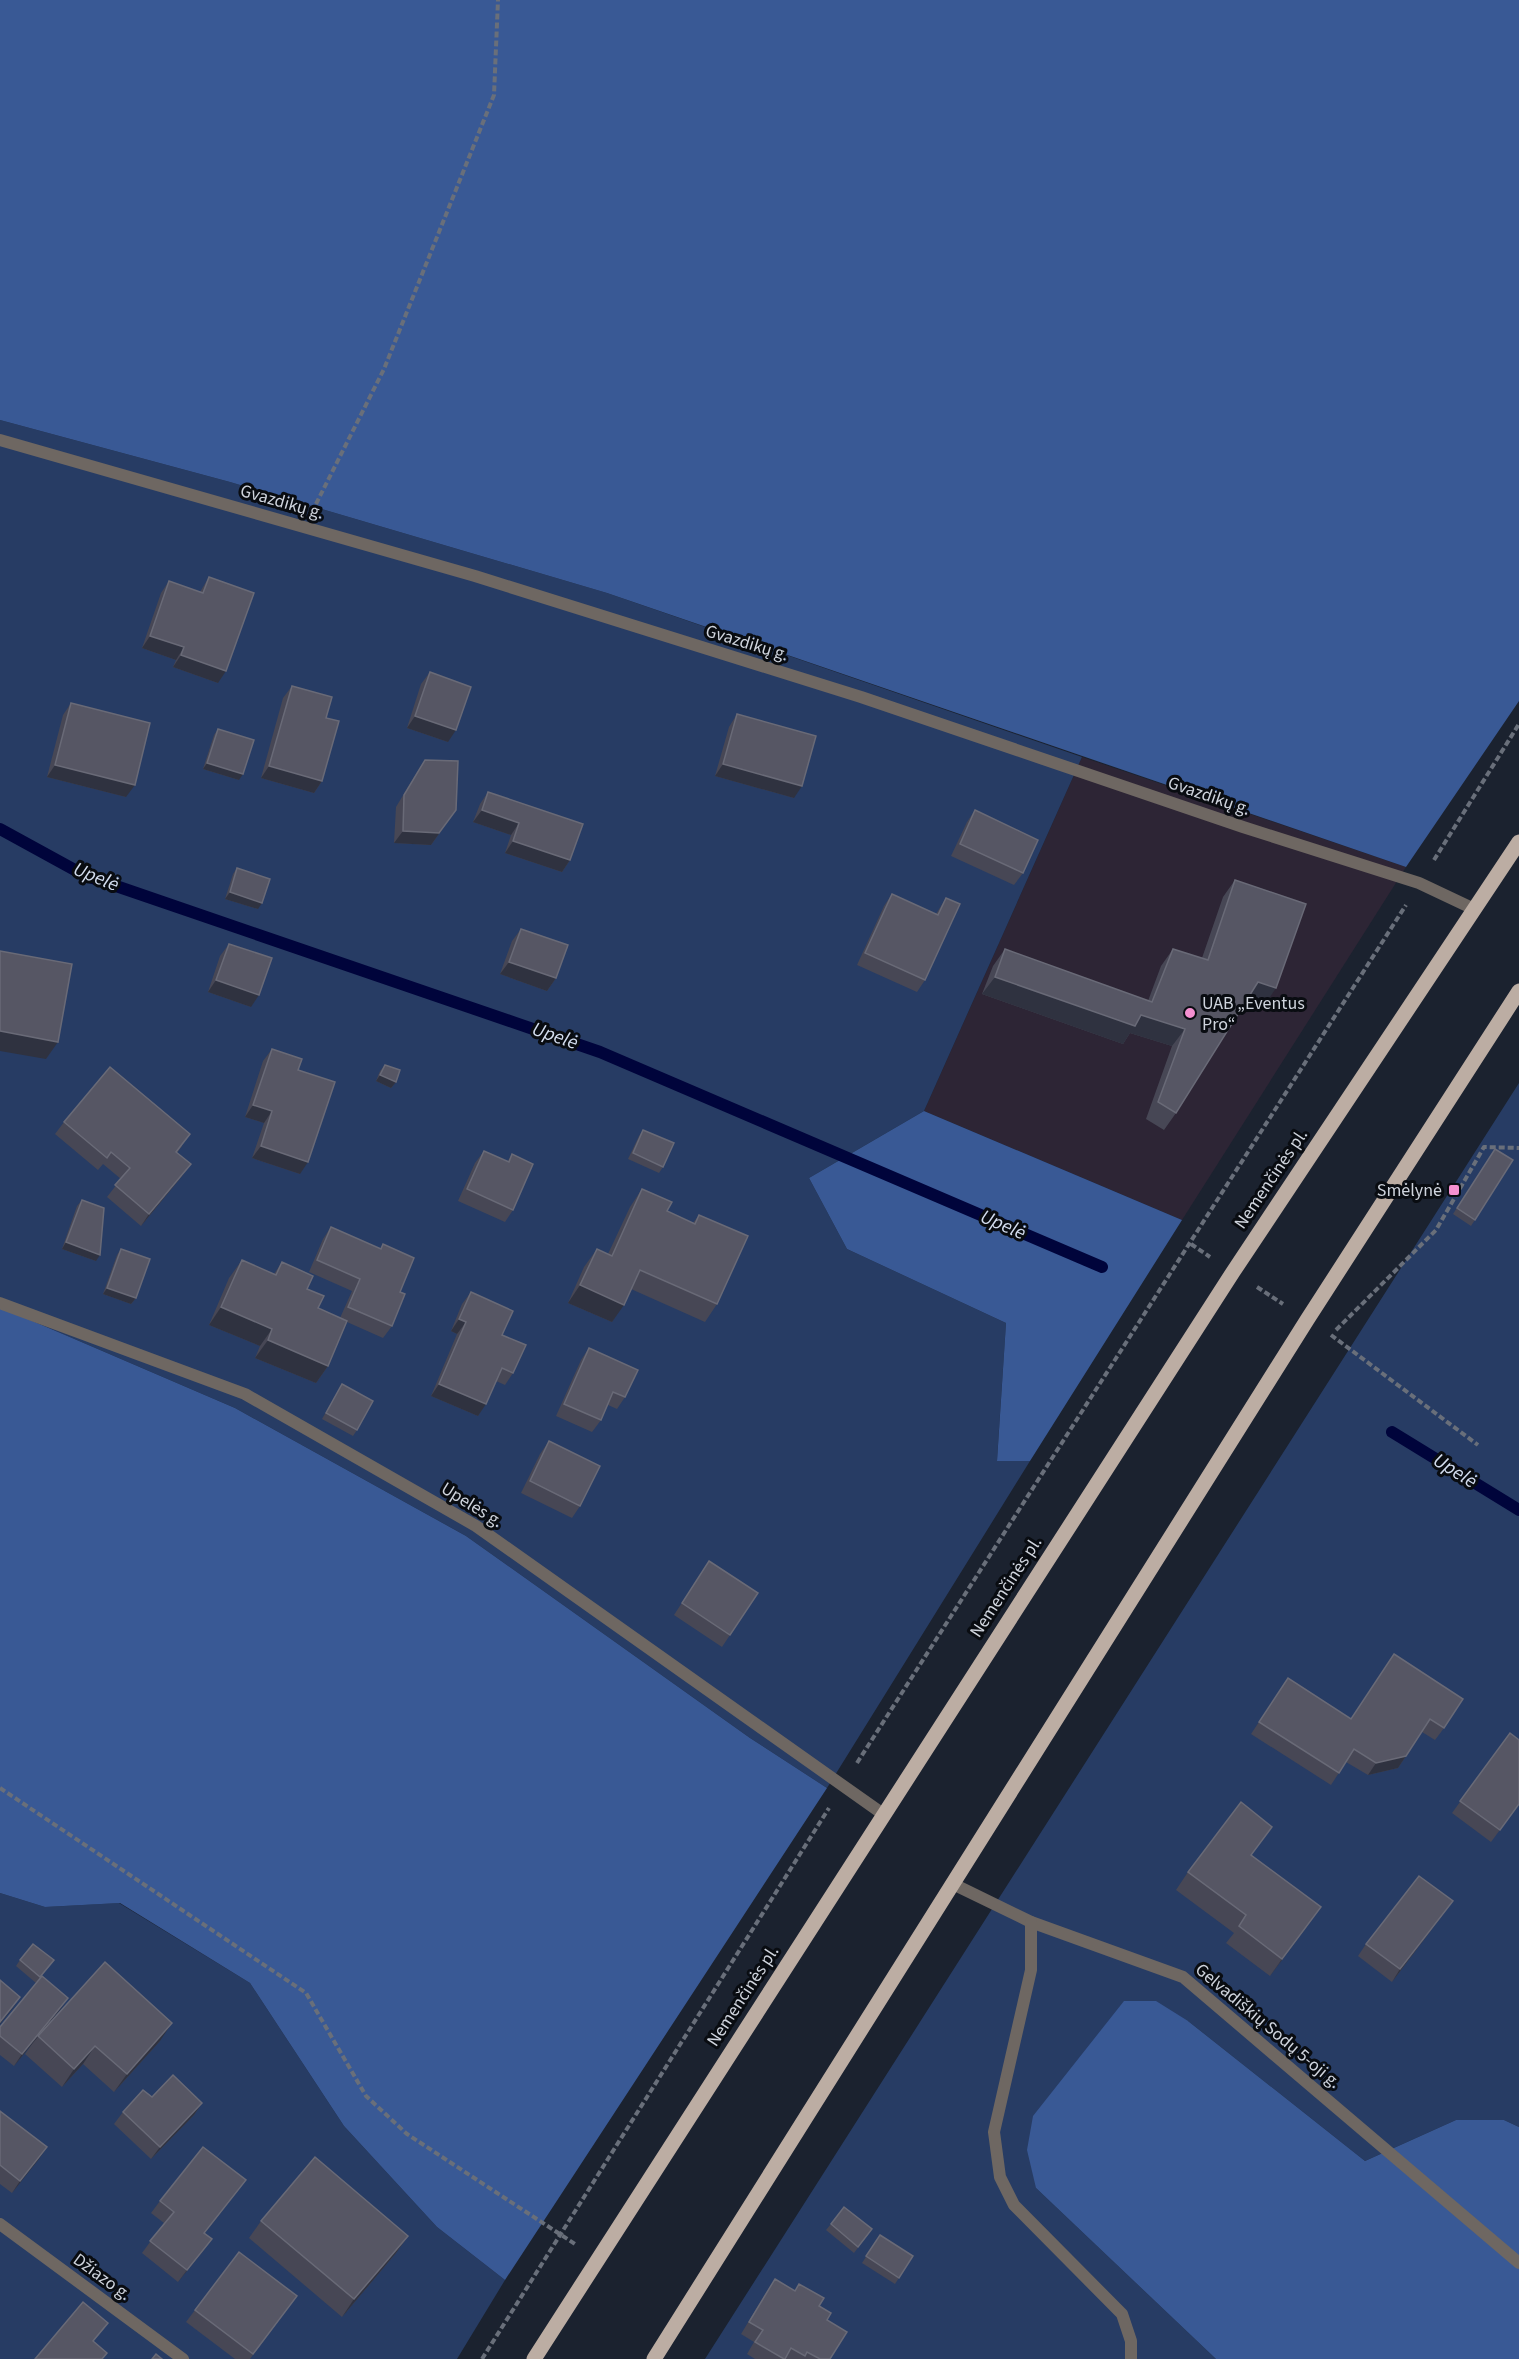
<svg xmlns="http://www.w3.org/2000/svg" width="1519" height="2359" font-family="'Source Sans 3',sans-serif">
  <rect width="100%" height="100%" fill="#1b222f"/>
  <path fill="#2d2535" d="M1082 757 1406 867 1182 1220 924 1111Z"/>
  <g fill="#273c64">
    <path d="M0 420 230 482 607 593 1082 757 924 1111 809 1178 847 1249 1006 1323 997 1460 1030 1461 827 1788 750 1738 466 1536 235 1408 0 1307Z"/>
    <path d="M1519 1083V2127L1504 2120H1456L1365 2161 1188 2021 1036 2188 1216 2359H705Z"/>
    <path d="M0 1893 45 1907 119 1903 250 1983 344 2126 437 2227 505 2280 457 2359H0Z"/>
  </g>
  <g fill="#395995">
    <path d="M0 0H1519V701L1406 867 607 593 230 482 0 420Z"/>
    <path d="M924 1111 1182 1220 1030 1461H997L1006 1323 847 1249 809 1178Z"/>
    <path d="M0 1307 235 1408 466 1536 750 1738 827 1788 505 2280 437 2227 344 2126 250 1983 120 1903 45 1907 0 1893Z"/>
    <path d="M1124 2001H1156L1188 2021 1365 2161 1456 2120H1504L1519 2127V2359H1216L1036 2188 1027 2150 1033 2116Z"/>
  </g>
  <g fill="none" stroke-linecap="round" stroke-linejoin="round">
    <g stroke="#00043b" stroke-width="12">
      <path d="M0 829 84 875 600 1052 1102 1267"/>
      <path d="M1392 1432 1519 1510"/>
    </g>
    <g stroke="#696f7a" stroke-width="4" stroke-dasharray="6 3" stroke-linecap="butt">
      <path d="M316 504 384 369 494 95 498 0"/>
      <path d="M1434 860 1519 724"/>
      <path d="M1191 1244 1210 1257"/>
      <path d="M1257 1287 1283 1304"/>
      <path d="M1336 1330 1436 1230 1484 1147 1519 1148"/>
      <path d="M1331 1335 1478 1445"/>
      <path d="M857 1763 1406 905"/>
      <path d="M0 1788 306 1993 366 2096 407 2134 575 2244"/>
      <path d="M482 2359 829 1808"/>
    </g>
    <g stroke="#6e6762" stroke-width="12">
      <path d="M0 440 475 576 861 697 1243 827 1419 883 1474 909"/>
      <path d="M0 1303 245 1394 476 1526 883 1814"/>
      <path d="M953 1884 1031 1922 1183 1977 1519 2263"/>
      <path d="M1031 1922V1970L994 2132 1000 2177 1014 2205 1122 2314 1131 2341V2359"/>
      <path d="M0 2224 183 2359"/>
    </g>
    <g stroke="#bcada3" stroke-width="15">
      <path d="M534 2359 1233 1272 1519 842"/>
      <path d="M654 2359 1307 1320 1519 991"/>
    </g>
  </g>
  <g fill="#474755">
    <path d="M209 577 218 683 173 667 176 660 142 648 161 593 169 581 200 592Z"/>
    <path d="M430 672 448 742 407 728 421 684Z"/>
    <path d="M292 686 326 718 322 781 314 793 261 778 283 698Z"/>
    <path d="M71 703 126 797 47 777 63 715Z"/>
    <path d="M737 714 794 798 715 776 729 727Z"/>
    <path d="M218 729 239 780 203 769 214 735Z"/>
    <path d="M425 760 456 810 431 845 394 843 396 807 417 772Z"/>
    <path d="M488 792 570 860 562 872 505 853 511 835 473 822 480 804Z"/>
    <path d="M975 810 1023 873 1014 885 951 856 967 822Z"/>
    <path d="M237 868 258 909 225 899 233 874Z"/>
    <path d="M1235 880 1264 1006 1247 1000 1176 1113 1164 1130 1146 1119 1172 1046 1130 1033 1123 1044 982 994 993 966 1005 949 1148 1001 1161 966 1173 949 1202 958 1223 897Z"/>
    <path d="M892 894 936 914 946 898 925 980 917 992 857 965 884 906Z"/>
    <path d="M521 929 556 978 547 991 500 974 512 941Z"/>
    <path d="M229 944 251 1007 208 992 220 956Z"/>
    <path d="M272 1049 300 1174 252 1158 264 1123 245 1117 263 1061Z"/>
    <path d="M385 1065 396 1082 391 1088 376 1081 380 1071Z"/>
    <path d="M64 1122 182 1146 177 1153 182 1176 141 1226 107 1197 121 1179 103 1164 98 1170 55 1134Z"/>
    <path d="M643 1130 663 1167 659 1173 628 1159 639 1136Z"/>
    <path d="M1495 1149 1513 1160 1471 1226 1453 1214Z"/>
    <path d="M484 1151 507 1162 512 1154 513 1210 505 1222 458 1201 475 1163Z"/>
    <path d="M642 1189 667 1211 693 1223 699 1215 717 1304 705 1322 631 1289 612 1322 568 1303 584 1267 597 1249 608 1254 630 1207Z"/>
    <path d="M82 1200 96 1261 62 1249 77 1206Z"/>
    <path d="M331 1227 380 1249 383 1244 400 1292 392 1326 383 1338 347 1322 328 1366 316 1383 255 1358 260 1346 209 1325 229 1278 242 1260 274 1274 282 1262 307 1289 318 1308 340 1318 352 1291 309 1272 323 1239Z"/>
    <path d="M121 1249 136 1298 131 1304 103 1294 117 1255Z"/>
    <path d="M471 1292 502 1335 513 1373 505 1385 496 1381 478 1416 431 1396 457 1334 451 1331 462 1304Z"/>
    <path d="M589 1348 625 1397 617 1409 608 1405 601 1420 592 1432 556 1416 581 1360Z"/>
    <path d="M342 1384 357 1430 353 1436 322 1419Z"/>
    <path d="M549 1441 580 1506 572 1518 521 1493 540 1454Z"/>
    <path d="M709 1561 758 1593 722 1647 674 1615Z"/>
    <path d="M1394 1654 1444 1728 1435 1740 1422 1732 1398 1768 1368 1775 1346 1762 1331 1785 1251 1734 1288 1678 1351 1719Z"/>
    <path d="M1510 1733 1519 1804 1491 1842 1452 1813Z"/>
    <path d="M1251 1855 1308 1925 1270 1976 1226 1943 1234 1933 1176 1890 1188 1872Z"/>
    <path d="M1444 1913 1392 1982 1358 1956 1366 1944Z"/>
    <path d="M20 1960 49 1966 36 1983 16 1966Z"/>
    <path d="M68 1998 44 2029 160 2041 114 2092 83 2064 62 2087 25 2054 34 2041 14 2066 0 2055V2027Z"/>
    <path d="M152 2097 202 2103 194 2115 151 2159 114 2124 123 2112Z"/>
    <path d="M0 2111 47 2147 12 2193 0 2184Z"/>
    <path d="M246 2180 205 2233 212 2239 203 2251 178 2282 142 2253 164 2223 151 2213 160 2201Z"/>
    <path d="M261 2221 408 2236 396 2253 342 2317 249 2238Z"/>
    <path d="M831 2224 872 2229 854 2253 826 2230Z"/>
    <path d="M880 2235 913 2256 895 2284 862 2263Z"/>
    <path d="M775 2279 795 2291 799 2284 819 2306 827 2320 830 2359H755L747 2354 754 2342 741 2334 767 2291Z"/>
    <path d="M297 2296 250 2359H235L186 2322 195 2310Z"/>
  </g>
  <g fill="#2f3240">
    <path d="M150 636 184 647 176 660 142 648Z"/>
    <path d="M181 655 226 671 218 683 173 667Z"/>
    <path d="M415 716 456 730 448 742 407 728Z"/>
    <path d="M207 763 243 774 239 780 203 769Z"/>
    <path d="M723 764 802 786 794 798 715 776Z"/>
    <path d="M55 765 135 785 126 797 47 777Z"/>
    <path d="M269 766 322 781 314 793 261 778Z"/>
    <path d="M456 810 431 845 394 843 403 831Z"/>
    <path d="M482 810 519 823 511 835 473 822Z"/>
    <path d="M513 841 570 860 562 872 505 853Z"/>
    <path d="M230 892 262 903 258 909 225 899Z"/>
    <path d="M509 962 556 978 547 991 500 974Z"/>
    <path d="M995 977 1141 1015 1185 1029 1172 1046 1130 1033 1123 1044 982 994Z"/>
    <path d="M216 980 259 995 251 1007 208 992Z"/>
    <path d="M1258 982 1276 988 1264 1006 1246 1000Z"/>
    <path d="M0 1031 58 1042 46 1059 0 1051Z"/>
    <path d="M380 1075 396 1082 391 1088 376 1081Z"/>
    <path d="M253 1105 272 1111 264 1123 245 1117Z"/>
    <path d="M261 1146 308 1162 300 1174 252 1158Z"/>
    <path d="M191 1164 182 1176 141 1226 149 1214Z"/>
    <path d="M66 1242 100 1255 96 1261 62 1249Z"/>
    <path d="M580 1285 624 1305 612 1322 568 1303Z"/>
    <path d="M107 1288 136 1298 131 1304 103 1294Z"/>
    <path d="M221 1307 272 1329 260 1346 209 1325Z"/>
    <path d="M459 1319 466 1322 457 1334 451 1331Z"/>
    <path d="M268 1340 328 1366 316 1383 255 1358Z"/>
    <path d="M439 1384 486 1404 478 1416 431 1396Z"/>
    <path d="M1406 1756 1398 1768 1368 1775 1376 1763Z"/>
    <path d="M1453 1901 1444 1913 1392 1982 1400 1969Z"/>
    <path d="M1321 1907 1308 1925 1270 1976 1282 1959Z"/>
    <path d="M20 1997 12 2009 0 2024V2022Z"/>
    <path d="M68 1998 60 2010 14 2066 22 2054Z"/>
    <path d="M172 2023 160 2041 114 2092 127 2074Z"/>
    <path d="M95 2046 83 2064 62 2087 74 2069Z"/>
    <path d="M202 2103 194 2115 151 2159 160 2147Z"/>
    <path d="M47 2147 39 2159 12 2193 20 2181Z"/>
    <path d="M246 2180 237 2192 195 2245 204 2233Z"/>
    <path d="M408 2236 396 2253 342 2317 354 2299Z"/>
    <path d="M212 2239 203 2251 178 2282 187 2270Z"/>
  </g>
  <g fill="#565664" stroke="#696a77" stroke-width="1.5">
    <path d="M209 577 254 593 226 671 181 655 184 647 150 636 169 581 203 593Z"/>
    <path d="M430 672 471 687 456 730 415 716Z"/>
    <path d="M292 686 332 697 326 718 339 721 322 781 269 766Z"/>
    <path d="M71 703 150 723 135 785 55 765Z"/>
    <path d="M737 714 816 736 802 786 723 764Z"/>
    <path d="M218 729 254 740 243 774 207 763Z"/>
    <path d="M425 760 458 761 456 810 439 833 403 831 404 795Z"/>
    <path d="M488 792 583 824 570 860 513 841 519 823 482 810Z"/>
    <path d="M975 810 1038 840 1023 873 960 844Z"/>
    <path d="M237 868 270 879 262 903 230 892Z"/>
    <path d="M1235 880 1306 904 1276 988 1258 982 1176 1113 1158 1102 1185 1029 1141 1015 1135 1026 995 977 1005 949 1152 1002 1173 949 1208 960Z"/>
    <path d="M892 894 938 915 946 898 960 904 925 980 865 953Z"/>
    <path d="M521 929 568 945 556 978 509 962Z"/>
    <path d="M229 944 272 958 259 995 216 980Z"/>
    <path d="M0 951 72 964 58 1042 0 1031Z"/>
    <path d="M272 1049 302 1059 298 1070 335 1082 308 1162 261 1146 272 1111 253 1105Z"/>
    <path d="M385 1065 400 1070 396 1082 380 1075Z"/>
    <path d="M110 1067 190 1134 176 1152 191 1164 149 1214 115 1185 130 1168 111 1152 107 1158 64 1122Z"/>
    <path d="M643 1130 674 1143 663 1167 633 1153Z"/>
    <path d="M1495 1149 1513 1160 1475 1220 1457 1208Z"/>
    <path d="M484 1151 509 1162 512 1154 533 1164 513 1210 467 1189Z"/>
    <path d="M642 1189 672 1202 667 1211 695 1224 699 1215 748 1236 717 1304 640 1270 624 1305 580 1285 597 1249 612 1256Z"/>
    <path d="M82 1200 104 1208 100 1255 66 1242Z"/>
    <path d="M331 1227 381 1249 383 1244 414 1258 400 1292 405 1294 392 1326 348 1307 360 1279 317 1260Z"/>
    <path d="M121 1249 150 1259 136 1298 107 1288Z"/>
    <path d="M242 1260 276 1275 282 1262 313 1276 307 1289 324 1296 318 1308 347 1321 328 1366 268 1340 272 1329 221 1307Z"/>
    <path d="M471 1292 513 1311 502 1335 526 1345 513 1373 502 1368 486 1404 439 1384 466 1322 459 1319Z"/>
    <path d="M589 1348 638 1370 625 1397 613 1392 601 1420 564 1404Z"/>
    <path d="M342 1384 373 1401 357 1430 326 1413Z"/>
    <path d="M549 1441 600 1466 580 1506 530 1481Z"/>
    <path d="M709 1561 758 1593 730 1635 682 1603Z"/>
    <path d="M1394 1654 1463 1699 1444 1728 1430 1719 1406 1756 1376 1763 1354 1749 1339 1773 1259 1722 1288 1678 1351 1719Z"/>
    <path d="M1510 1733 1519 1740V1804L1500 1830 1460 1801Z"/>
    <path d="M1241 1802 1272 1827 1251 1855 1321 1907 1282 1959 1239 1926 1246 1915 1188 1872Z"/>
    <path d="M1419 1876 1453 1901 1400 1969 1366 1944Z"/>
    <path d="M33 1944 54 1960 40 1977 20 1960Z"/>
    <path d="M105 1962 172 2023 127 2074 95 2046 74 2069 38 2036Z"/>
    <path d="M42 1976 68 1998 22 2054 0 2036V2027Z"/>
    <path d="M0 1980 20 1997 0 2022Z"/>
    <path d="M173 2075 202 2103 160 2147 123 2112 143 2090 152 2097Z"/>
    <path d="M0 2111 47 2147 20 2181 0 2165Z"/>
    <path d="M203 2147 246 2180 204 2233 212 2239 187 2270 150 2241 174 2212 160 2201Z"/>
    <path d="M315 2157 408 2236 354 2299 261 2221Z"/>
    <path d="M844 2207 872 2229 858 2247 831 2224Z"/>
    <path d="M880 2235 913 2256 899 2278 866 2256Z"/>
    <path d="M239 2252 297 2296 253 2354 195 2310Z"/>
    <path d="M775 2279 795 2291 799 2284 824 2298 819 2306 831 2313 827 2320 847 2332 830 2359H820L807 2352 805 2356 791 2348 785 2359H784L755 2342 763 2330 749 2322Z"/>
    <path d="M83 2302 108 2323 93 2341 107 2353 102 2359H35Z"/>
    <path d="M156 2354 162 2359H152Z"/>
  </g>
  <g fill="#f590d1" stroke="#090c11" stroke-width="2">
    <circle cx="1190" cy="1013" r="6"/>
    <rect x="1448" y="1184" width="12" height="12" rx="3"/>
  </g>
  <g text-anchor="middle" dominant-baseline="central" stroke-width="6" stroke-linejoin="round" paint-order="stroke">
    <g font-size="18" fill="#cfd4dd" stroke="#090c11">
      <text transform="translate(282 502) rotate(16)">Gvazdikų g.</text>
      <text transform="translate(747 643) rotate(17)">Gvazdikų g.</text>
      <text transform="translate(1209 796) rotate(19)">Gvazdikų g.</text>
      <text transform="translate(1271 1179) rotate(-56)">Nemenčinės pl.</text>
      <text transform="translate(472 1505) rotate(32)">Upelės g.</text>
      <text transform="translate(1006 1587) rotate(-57)">Nemenčinės pl.</text>
      <text transform="translate(743 1996) rotate(-57)">Nemenčinės pl.</text>
      <text transform="translate(1268 2026) rotate(40)">Gelvadiškių Sodų 5-oji g.</text>
      <text transform="translate(102 2277) rotate(36)">Džiazo g.</text>
    </g>
    <g font-size="18" fill="#cfd4dd" stroke="#090c11" text-anchor="start">
      <text x="1202" y="1003">UAB „Eventus<tspan x="1202" dy="21">Pro“</tspan></text>
      <text x="1442" y="1190" text-anchor="end">Smėlynė</text>
    </g>
    <g font-size="20" font-style="italic" fill="#d3ddef" stroke="#090c11">
      <text transform="translate(96 877) rotate(22)">Upelė</text>
      <text transform="translate(555 1036) rotate(19)">Upelė</text>
      <text transform="translate(1003 1225) rotate(23)">Upelė</text>
      <text transform="translate(1455 1471) rotate(32)">Upelė</text>
    </g>
  </g>
</svg>
